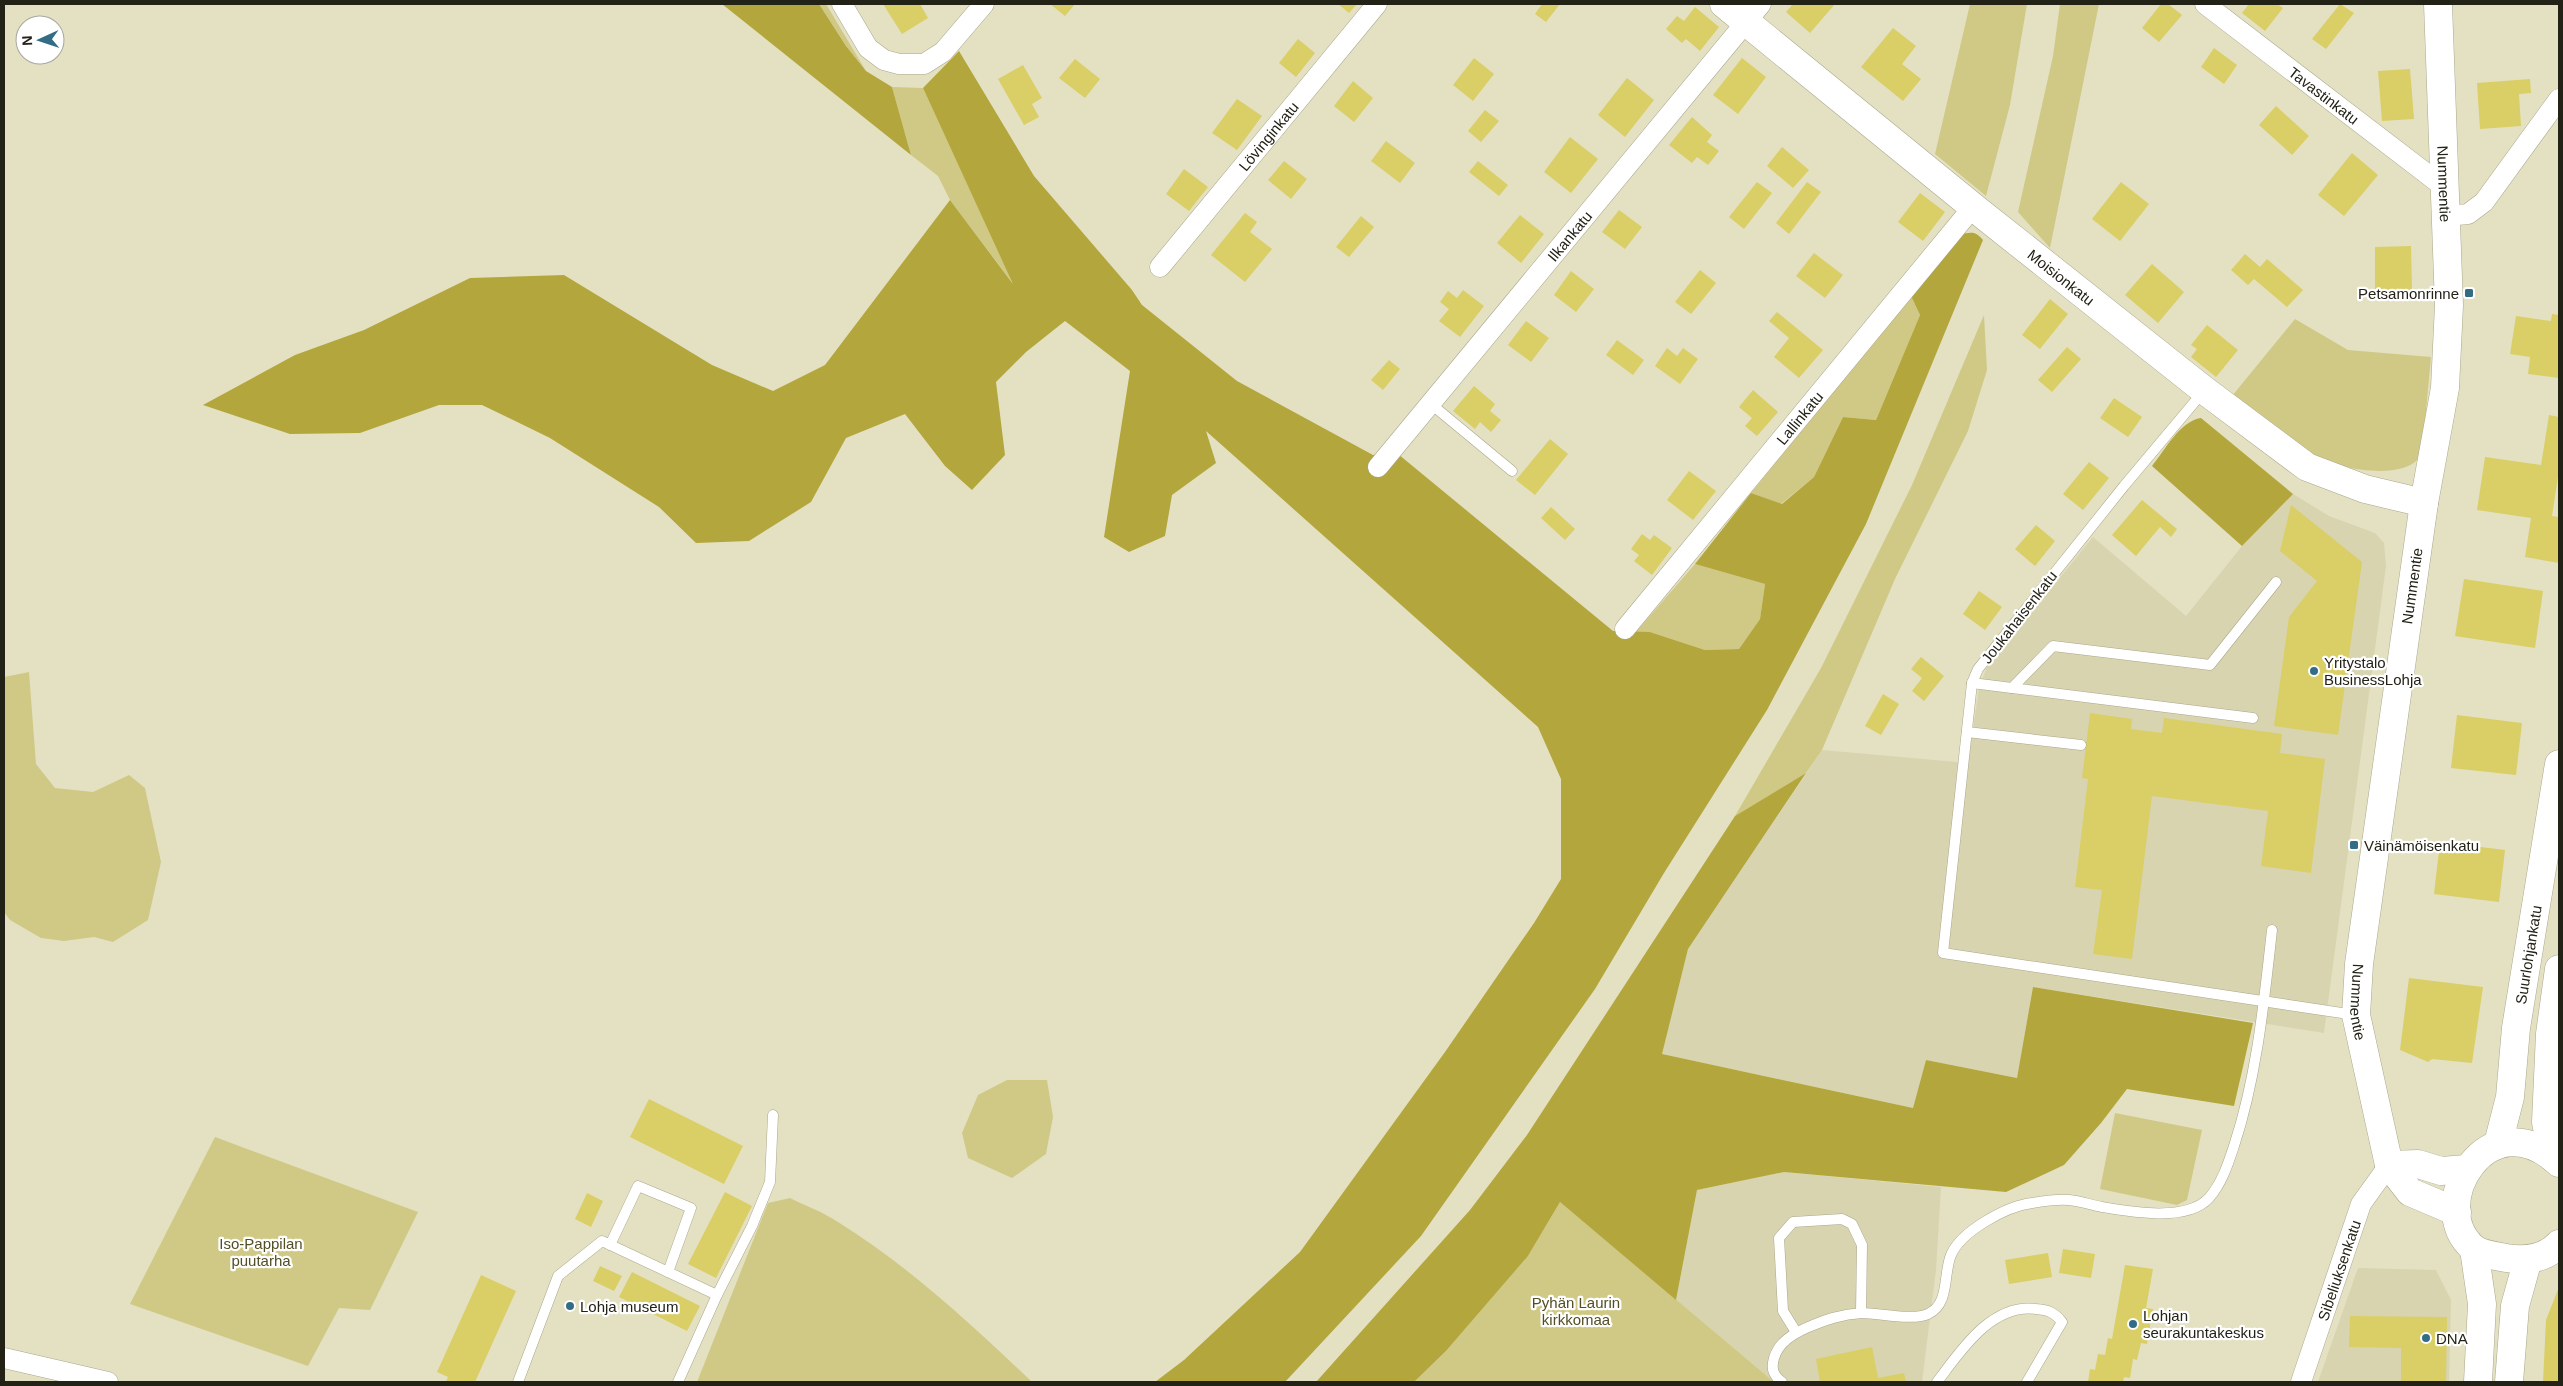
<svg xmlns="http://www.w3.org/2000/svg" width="2563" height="1386" font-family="Helvetica,sans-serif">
  <rect width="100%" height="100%" fill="#e4e1c3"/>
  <g fill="#d8d4af">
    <path d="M2293 494 2329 516 2375 533 2384 543 2386 566 2324 1033 2033 987 2017 1078 1926 1060 1913 1108 1661 1054 1688 949 1822 750 1968 763 1979 688 1987 667 2093 537 2186 616 2242 546Z"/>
    <path d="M1784 1172 1941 1187 1936 1270 1922 1382H1774L1676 1300 1697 1190Z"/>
    <path d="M2358 1268 2436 1270 2451 1300 2449 1382H2318Z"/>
  </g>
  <g fill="#d0c985">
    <path d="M819 4H826L866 71 846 46Z"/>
    <path d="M1970 4H2027L2010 105 1986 196 1935 154Z"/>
    <path d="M2060 4H2099L2050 248 2018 212 2053 56Z"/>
    <path d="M892 87 923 88 1015 286 950 200 938 176 911 155Z"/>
    <path d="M1911 296 1920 315 1876 420 1843 417 1814 477 1781 504 1751 493Z"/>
    <path d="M1984 315 1987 370 1968 431 1895 579 1822 750 1806 773 1735 816 1821 668 1912 485Z"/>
    <path d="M2295 319 2348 350 2431 357 2423 443C2422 447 2422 454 2419 458 2401 481 2336 469 2313 455 2285 438 2259 416 2232 396Z"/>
    <path d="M1695 564 1765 584 1760 619 1739 649 1705 650 1650 632H1636Z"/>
    <path d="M29 672 36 764 55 788 93 792 129 775 145 788 161 862 148 920 113 942 94 937 64 941 41 938 10 920 4 912V677Z"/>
    <path d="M1007 1080H1047L1053 1117 1046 1154 1012 1178 968 1158 962 1133 978 1095Z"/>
    <path d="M2115 1113 2202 1130 2187 1200 2177 1205 2100 1189Z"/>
    <path d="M215 1137 418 1212 370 1310 339 1308 308 1366 130 1304Z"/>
    <path d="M790 1198C806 1206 823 1212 838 1222 909 1266 972 1325 1032 1382H697L768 1203Z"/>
    <path d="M1560 1202 1774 1382H1414L1446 1351 1528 1256Z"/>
  </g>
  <g fill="#b3a63c">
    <path d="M722 4H819L846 46 866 71 892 87 911 155Z"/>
    <path d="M959 51 1034 176 1132 290 1142 305 1237 381 1373 455 1398 454 1613 631 1650 632 1705 650 1739 649 1760 619 1765 584 1695 564 1751 493 1782 504 1814 477 1843 417 1876 420 1920 315 1911 296 1960 235C1971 232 1975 231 1983 240L1866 524 1767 710 1664 873 1595 989 1421 1236 1285 1382H1155L1184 1360 1300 1252 1445 1052 1534 923 1561 879V779L1538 727 1206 431 1216 463 1172 495 1165 536 1129 552 1104 537 1130 371 1065 321 1026 352 996 382 1005 455 972 490 945 466 905 414 846 438 811 502 749 541 696 543 659 507 550 438 482 405H439L360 433 290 434 203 405 295 355 364 330 470 278 564 275 712 365 773 391 825 365 950 200 1013 284 923 88Z"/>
    <path d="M2201 418 2293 494 2242 546 2152 466C2165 450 2180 421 2201 418Z"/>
    <path d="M1806 773 1688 949 1662 1054 1913 1108 1926 1060 2017 1078 2033 987 2253 1023 2234 1106 2127 1089 2101 1123 2064 1165 2006 1192 1784 1172 1697 1190 1676 1300 1560 1202 1528 1256 1446 1351 1414 1382H1316L1470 1210 1527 1135 1735 816Z"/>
  </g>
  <g fill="#dace66">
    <path d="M883 4H920L928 18 902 34Z"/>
    <path d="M1050 4H1075L1065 16Z"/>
    <path d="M1338 4H1357L1349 13Z"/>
    <path d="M1542 4H1560L1546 22 1535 14Z"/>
    <path d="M1793 4H1835L1810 33 1786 12Z"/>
    <path d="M2161 4H2168L2182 15 2159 42 2142 28Z"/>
    <path d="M2249 4H2277L2283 8 2265 31 2242 13Z"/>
    <path d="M2340 4 2354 13 2326 49 2312 39Z"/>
    <path d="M1695 7 1719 27 1700 51 1686 39 1682 43 1666 29 1677 16 1684 21Z"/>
    <path d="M1893 28 1916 46 1902 64 1921 79 1903 101 1861 67Z"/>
    <path d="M1298 39 1315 53 1296 77 1279 63Z"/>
    <path d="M2214 48 2237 65 2224 84 2201 67Z"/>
    <path d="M1474 58 1494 74 1473 101 1453 85Z"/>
    <path d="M1742 58 1766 77 1738 114 1713 95Z"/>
    <path d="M1075 59 1100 79 1085 98 1059 78Z"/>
    <path d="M1023 65 1042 98 1032 104 1039 117 1024 125 998 79Z"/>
    <path d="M2410 69 2414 119 2382 121 2378 71Z"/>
    <path d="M1627 78 1654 100 1625 137 1598 115Z"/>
    <path d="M2530 79 2531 93 2519 94 2521 126 2480 129 2477 83Z"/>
    <path d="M1353 81 1373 98 1354 122 1334 106Z"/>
    <path d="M1237 99 1262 116 1237 150 1212 133Z"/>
    <path d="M2276 106 2309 136 2292 155 2259 125Z"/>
    <path d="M1485 110 1499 121 1481 142 1468 131Z"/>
    <path d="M1692 117 1712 135 1707 142 1719 151 1708 165 1697 157 1692 163 1669 145Z"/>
    <path d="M1570 137 1598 159 1571 193 1544 172Z"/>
    <path d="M1386 141 1415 163 1400 183 1371 161Z"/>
    <path d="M1782 147 1809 170 1793 188 1767 166Z"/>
    <path d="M2352 153 2378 175 2344 216 2318 195Z"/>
    <path d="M1284 161 1307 179 1291 199 1268 180Z"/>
    <path d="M1478 161 1508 185 1499 196 1469 172Z"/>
    <path d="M1184 169 1208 187 1189 211 1166 194Z"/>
    <path d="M1757 182 1772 193 1744 229 1729 217Z"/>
    <path d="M1807 182 1821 192 1789 234 1776 223Z"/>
    <path d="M2121 182 2149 204 2120 241 2092 219Z"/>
    <path d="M1920 193 1945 212 1923 241 1898 222Z"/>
    <path d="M1619 210 1642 227 1625 249 1602 232Z"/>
    <path d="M1245 213 1257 222 1250 232 1272 249 1245 282 1211 255Z"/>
    <path d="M1520 215 1544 234 1521 263 1497 243Z"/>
    <path d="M1361 216 1374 227 1349 257 1336 247Z"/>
    <path d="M2411 246 2412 291H2375V247Z"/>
    <path d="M1814 253 1843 275 1825 298 1796 276Z"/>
    <path d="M2245 254 2260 267 2267 259 2303 290 2287 307 2254 279 2248 285 2231 270Z"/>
    <path d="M2152 264 2184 292 2158 323 2125 295Z"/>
    <path d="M1700 270 1716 283 1691 314 1675 302Z"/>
    <path d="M1571 271 1594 289 1576 312 1554 295Z"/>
    <path d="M1463 290 1484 306 1460 337 1439 321 1449 309 1440 302 1448 291 1457 298Z"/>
    <path d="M2050 299 2068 314 2040 349 2022 335Z"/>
    <path d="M1777 312 1823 350 1799 378 1774 357 1789 338 1769 321Z"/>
    <path d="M2552 314 2559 315V378L2528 374 2530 357 2510 354 2516 316 2551 321Z"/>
    <path d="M1526 321 1549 338 1531 362 1508 345Z"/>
    <path d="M2207 325 2238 350 2216 377 2191 357 2197 349 2191 345Z"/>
    <path d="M1617 340 1644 360 1633 375 1606 355Z"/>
    <path d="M2067 347 2081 359 2052 392 2038 380Z"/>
    <path d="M1667 348 1677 356 1683 348 1698 359 1680 384 1655 366Z"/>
    <path d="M1389 360 1400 369 1383 390 1371 380Z"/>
    <path d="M1474 386 1495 404 1490 411 1501 420 1491 432 1480 422 1475 429 1453 411Z"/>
    <path d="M1753 390 1778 412 1757 436 1745 426 1752 418 1739 407Z"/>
    <path d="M2114 398 2142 417 2128 437 2100 418Z"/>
    <path d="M2549 415 2559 417V470L2552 516 2559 517V563L2525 557 2531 518 2477 510 2485 457 2541 465Z"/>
    <path d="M1550 439 1568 454 1535 495 1516 480Z"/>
    <path d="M2089 462 2109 478 2083 510 2063 494Z"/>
    <path d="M1689 471 1716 491 1693 520 1667 500Z"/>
    <path d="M2142 500 2177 529 2171 537 2160 527 2136 556 2112 535Z"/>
    <path d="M2291 505 2362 562 2338 735 2274 726 2289 617 2317 581 2280 551Z"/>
    <path d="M1551 507 1575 529 1565 540 1541 518Z"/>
    <path d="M2036 525 2055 541 2035 566 2015 549Z"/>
    <path d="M1642 534 1650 540 1654 535 1672 548 1652 575 1634 561 1639 555 1631 549Z"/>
    <path d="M2464 579 2543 591 2535 648 2455 636Z"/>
    <path d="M1979 591 2002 607 1985 630 1963 614Z"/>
    <path d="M1921 657 1944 676 1924 701 1912 691 1922 678 1911 669Z"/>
    <path d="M1883 694 1899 704 1881 735 1865 726Z"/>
    <path d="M2090 713 2132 719 2131 729 2162 733 2164 718 2282 734 2280 753 2325 759 2311 873 2261 866 2268 811 2152 796 2132 959 2093 954 2102 890 2075 887 2088 779 2082 778Z"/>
    <path d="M2457 715 2522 723 2516 775 2451 768Z"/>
    <path d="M2440 842 2505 850 2499 902 2434 894Z"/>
    <path d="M2409 978 2483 987 2472 1063 2432 1059 2428 1062 2400 1050Z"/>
    <path d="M649 1099 743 1146 724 1184 630 1137Z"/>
    <path d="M725 1192 752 1206 716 1278 688 1264Z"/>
    <path d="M587 1193 603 1201 591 1227 575 1219Z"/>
    <path d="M2063 1249 2095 1254 2091 1278 2059 1273Z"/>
    <path d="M2048 1253 2052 1277 2009 1284 2005 1260Z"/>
    <path d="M2125 1265 2153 1269 2146 1308 2153 1309 2147 1344 2141 1343 2137 1360 2133 1359 2130 1378 2124 1377 2123 1382H2088L2090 1369 2095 1370 2098 1354 2105 1355 2108 1338 2112 1339Z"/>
    <path d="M600 1266 622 1276 614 1291 593 1281Z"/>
    <path d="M632 1272 700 1306 687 1331 619 1297Z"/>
    <path d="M481 1275 516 1291 475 1382H446L448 1377 437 1372Z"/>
    <path d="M2559 1287V1382H2543L2546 1320Z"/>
    <path d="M2350 1316 2447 1317 2446 1382H2401V1348L2349 1347Z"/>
    <path d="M1872 1347 1878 1378 1904 1373 1906 1382H1820L1816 1359Z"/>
  </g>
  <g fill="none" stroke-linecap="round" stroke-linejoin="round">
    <g stroke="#aaa78b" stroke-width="11">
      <g id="lane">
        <path d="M2203 392 2124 486 1978 669 1972 683 1943 953 2355 1015"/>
        <path d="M1431 404 1512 471"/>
        <path d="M1972 683 2012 688 2053 646 2210 665 2276 582"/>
        <path d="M2012 688 2253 718"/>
        <path d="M1967 732 2081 745"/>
        <path d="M610 1245 638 1186 691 1208 668 1272"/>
        <path d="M717 1295 752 1226 770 1182 773 1115"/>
        <path d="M1796 1332 1783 1311 1779 1238 1793 1222 1842 1219 1852 1224 1862 1245 1861 1313"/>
        <path d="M518 1382 558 1276 602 1241 717 1295 678 1382"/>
        <path d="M1782 1382C1773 1375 1771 1369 1774 1358 1779 1342 1793 1334 1806 1328 1825 1320 1841 1314 1862 1313 1879 1313 1913 1321 1928 1314 1950 1304 1943 1274 1951 1255 1961 1231 2007 1206 2032 1203 2044 1201 2058 1199 2069 1200 2080 1201 2091 1205 2102 1207 2131 1212 2187 1222 2209 1198 2222 1183 2228 1164 2234 1146 2257 1076 2264 1002 2272 930"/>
        <path d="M1937 1382C1960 1352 1991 1303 2036 1309 2048 1310 2054 1312 2062 1322L2027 1382"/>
      </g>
    </g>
    <g stroke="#aaa78b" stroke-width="21">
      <g id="street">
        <path d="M842 4 868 48 884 60 899 64H924L943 52 984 4"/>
        <path id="s1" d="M2205 4 2444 187"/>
        <path d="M2446 216 2468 214 2484 202 2559 99"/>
        <path id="s2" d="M1160 267 1377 4"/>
        <path id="s3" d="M1378 467 1761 4"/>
        <path id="s4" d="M1625 629 1973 207"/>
        <path d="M4 1358 108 1382"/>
        <path id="s5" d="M2301 1382 2361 1204 2389 1165"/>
      </g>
    </g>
    <g stroke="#aaa78b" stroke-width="29">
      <g id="secondary">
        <path id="s6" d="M1724 4 1977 210 2204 390 2307 467 2365 489 2424 503"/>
        <path id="s7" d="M2438 4 2449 305 2445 388 2424 503 2359 964 2356 1015 2389 1165 2410 1192 2457 1212"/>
        <path id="s8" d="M2498 1144 2510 1097 2516 1028 2559 764"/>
        <path d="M2553 1158 2546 1122 2550 1034 2559 969"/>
        <path d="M2559 1163C2489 1097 2424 1205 2473 1248 2480 1254 2496 1256 2506 1258 2525 1261 2545 1259 2559 1244"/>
        <path d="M2389 1165 2418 1164 2441 1171 2467 1169"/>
        <path d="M2474 1249 2482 1304 2478 1382"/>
        <path d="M2509 1382 2515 1306 2528 1259"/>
      </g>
    </g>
    <use href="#lane" stroke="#fff" stroke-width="10"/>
    <use href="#street" stroke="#fff" stroke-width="20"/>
    <use href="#secondary" stroke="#fff" stroke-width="28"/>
  </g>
  <g fill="#326d85" stroke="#fff" stroke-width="2">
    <rect x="2464" y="288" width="10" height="10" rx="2.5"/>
    <circle cx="2314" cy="671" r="5"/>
    <rect x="2349" y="840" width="10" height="10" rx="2.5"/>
    <circle cx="570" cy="1306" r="5"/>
    <circle cx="2133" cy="1324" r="5"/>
    <circle cx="2426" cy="1338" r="5"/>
  </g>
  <g text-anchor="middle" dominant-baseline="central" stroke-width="4.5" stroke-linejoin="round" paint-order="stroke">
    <g font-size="15" fill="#232217" stroke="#fff">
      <text stroke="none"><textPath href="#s1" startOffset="150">Tavastinkatu</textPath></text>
      <text stroke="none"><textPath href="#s2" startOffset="170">Lövinginkatu</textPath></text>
      <text stroke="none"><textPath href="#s7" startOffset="180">Nummentie</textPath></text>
      <text stroke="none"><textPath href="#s3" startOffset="300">Ilkankatu</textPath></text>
      <text stroke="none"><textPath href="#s6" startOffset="434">Moisionkatu</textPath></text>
      <text stroke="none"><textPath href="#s4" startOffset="274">Lallinkatu</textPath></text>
      <text transform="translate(2412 586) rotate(-82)">Nummentie</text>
      <text transform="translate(2019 617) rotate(-52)">Joukahaisenkatu</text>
      <text stroke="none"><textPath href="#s8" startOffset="192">Suurlohjankatu</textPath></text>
      <text stroke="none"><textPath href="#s7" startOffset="1005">Nummentie</textPath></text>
      <text stroke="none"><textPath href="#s5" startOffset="118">Sibeliuksenkatu</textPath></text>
    </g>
    <g font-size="15" fill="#232217" stroke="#fff" text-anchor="start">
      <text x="2459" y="293" text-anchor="end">Petsamonrinne</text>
      <text x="2324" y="662">Yritystalo<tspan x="2324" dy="17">BusinessLohja</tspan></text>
      <text x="2364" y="845">Väinämöisenkatu</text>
      <text x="580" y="1306">Lohja museum</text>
      <text x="2143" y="1315">Lohjan<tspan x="2143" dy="17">seurakuntakeskus</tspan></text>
      <text x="2436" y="1338">DNA</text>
    </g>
    <g font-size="15" fill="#534e23" stroke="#fff">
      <text x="261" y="1243">Iso-Pappilan<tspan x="261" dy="17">puutarha</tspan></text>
      <text x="1576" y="1302">Pyhän Laurin<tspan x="1576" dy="17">kirkkomaa</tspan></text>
    </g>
  </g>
  <rect width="2563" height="1386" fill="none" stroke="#232217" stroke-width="10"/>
  <g transform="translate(40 40) rotate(267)"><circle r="24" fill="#ffffff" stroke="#a7a7a2"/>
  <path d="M0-4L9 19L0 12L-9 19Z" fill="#326d85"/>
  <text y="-8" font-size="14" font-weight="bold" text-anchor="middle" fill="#232217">N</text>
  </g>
</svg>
